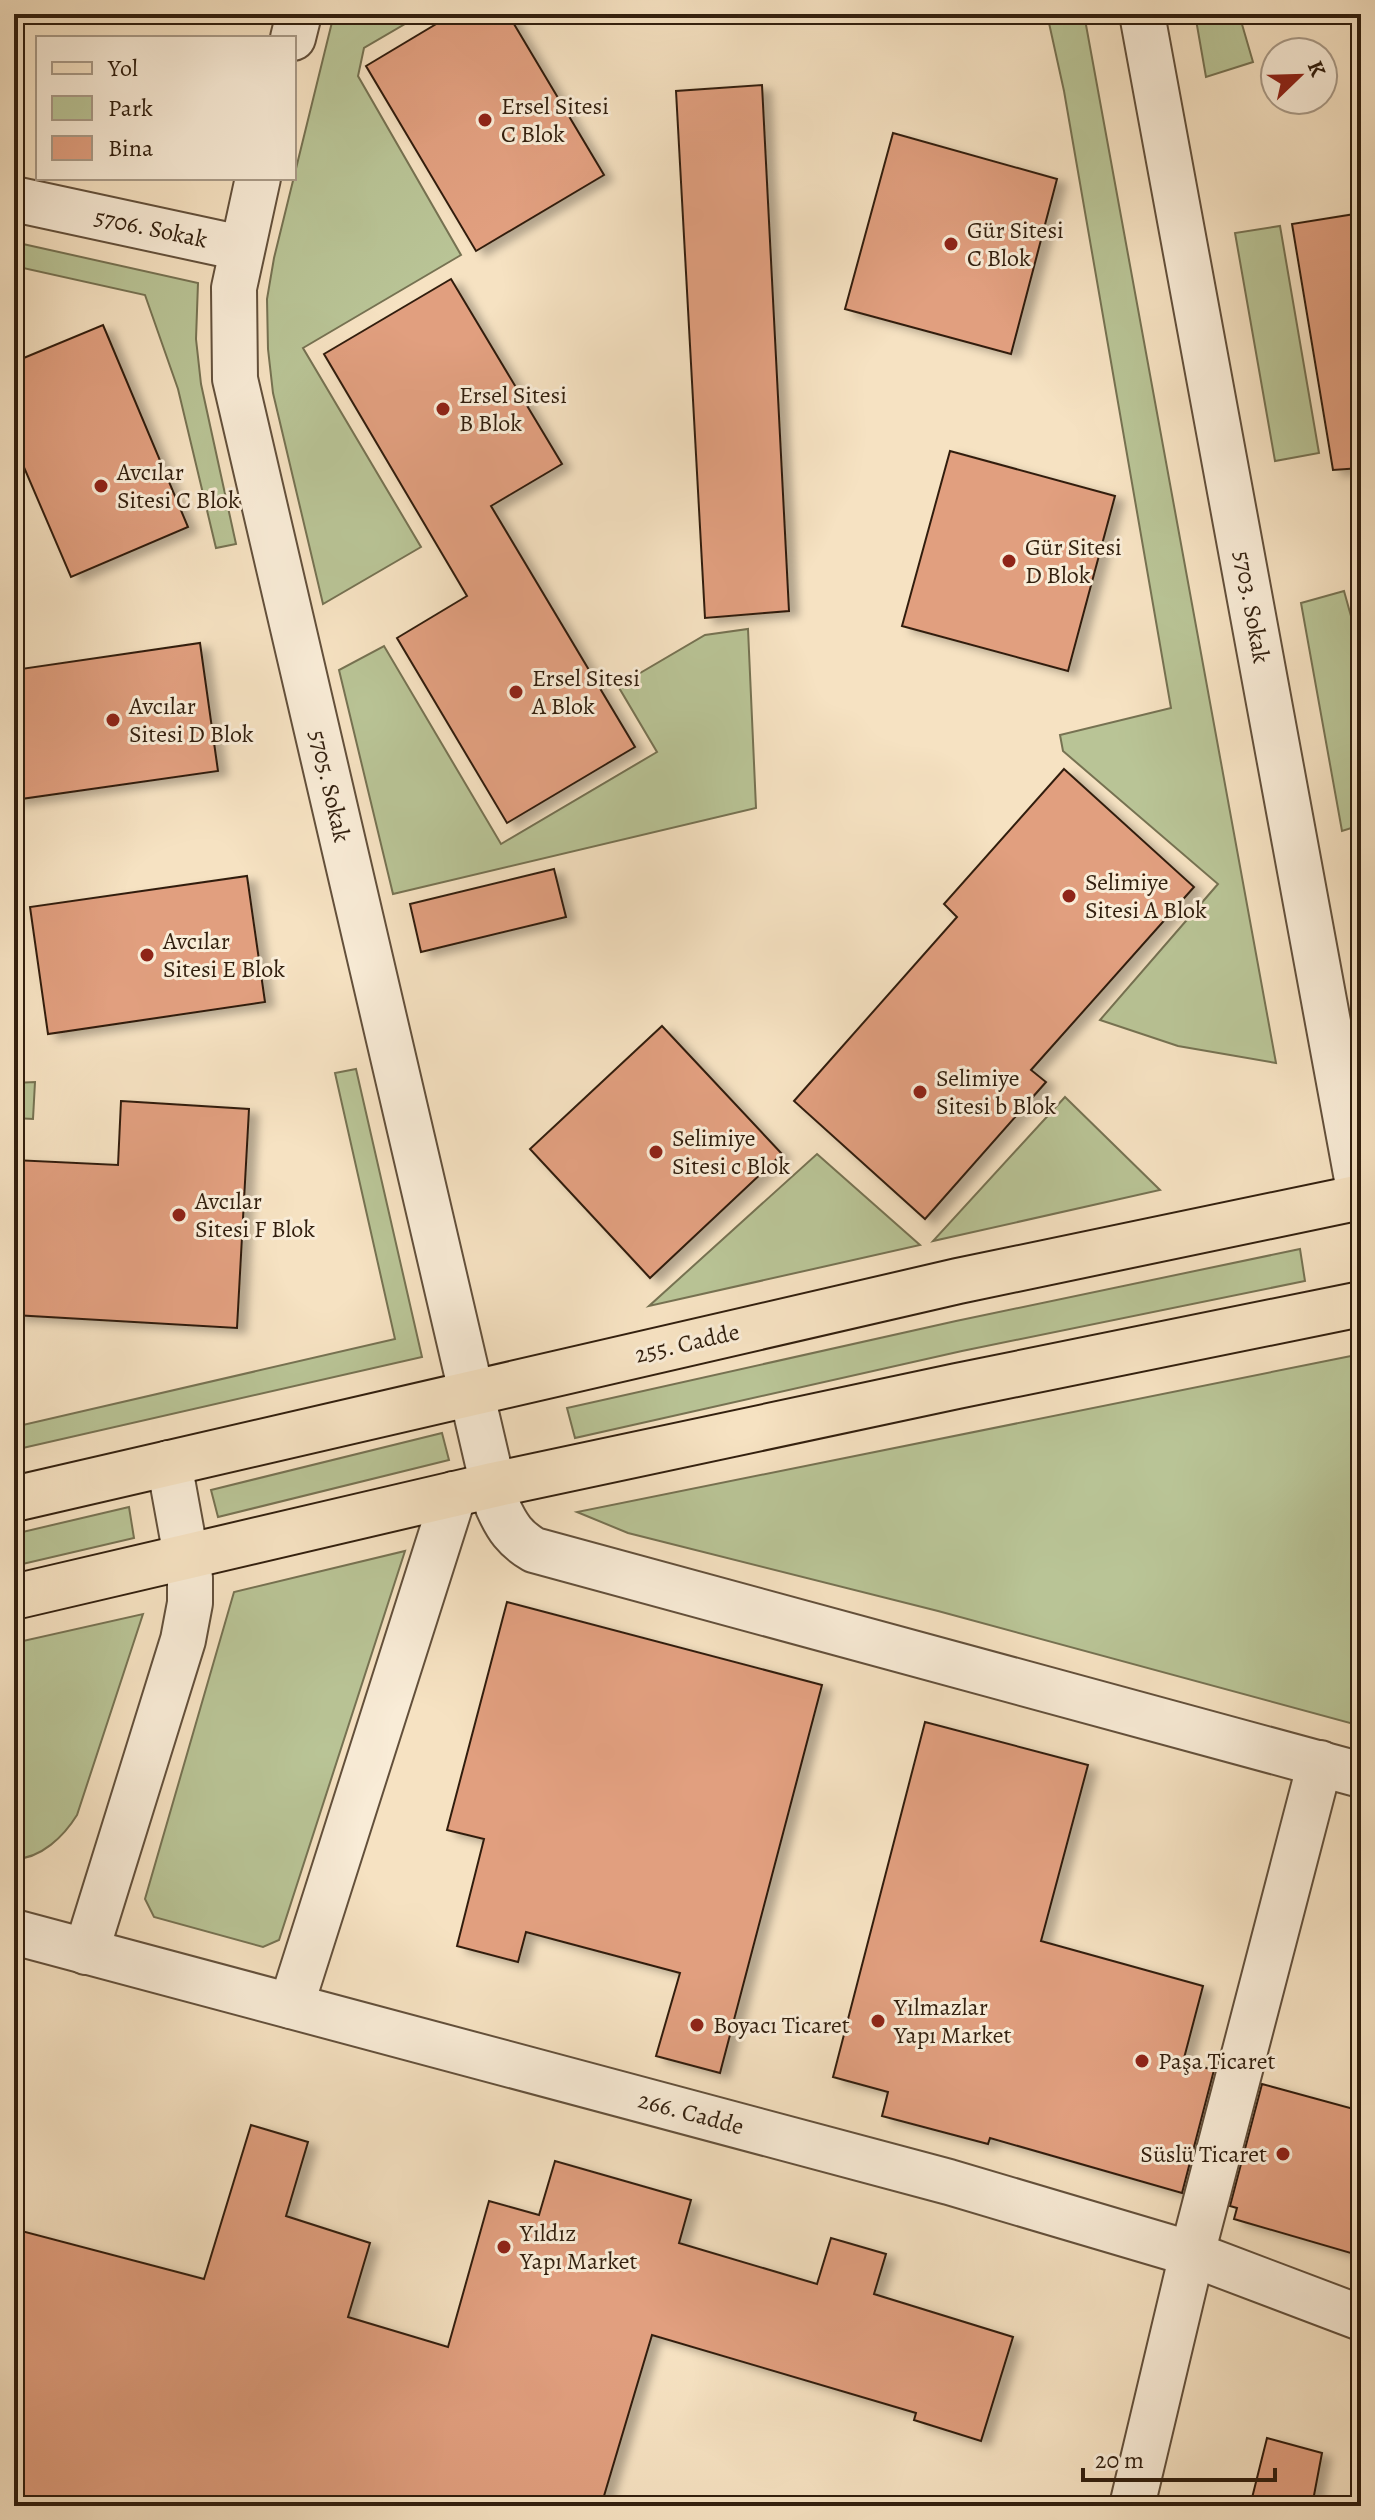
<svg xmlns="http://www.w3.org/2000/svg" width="1375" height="2520" font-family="Alegreya,serif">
  <defs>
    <filter id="shadow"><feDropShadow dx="9" dy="5" stdDeviation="4" flood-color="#0004"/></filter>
  </defs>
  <rect width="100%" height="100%" fill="#f6e2c2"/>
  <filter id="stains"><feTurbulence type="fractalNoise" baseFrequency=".0025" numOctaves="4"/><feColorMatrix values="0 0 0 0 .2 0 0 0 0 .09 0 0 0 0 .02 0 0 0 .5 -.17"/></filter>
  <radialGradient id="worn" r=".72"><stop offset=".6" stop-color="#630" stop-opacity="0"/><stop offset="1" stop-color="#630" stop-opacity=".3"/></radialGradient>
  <g fill="#b9c496" stroke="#767252" stroke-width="2">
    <path d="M334 14H422L364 48 358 76 461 255 303 348 421 547 323 604 273 393 268 349 267 299 274 258Z"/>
    <path d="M1047 14H1084L1276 1063 1178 1046 1100 1020 1218 884 1063 751 1060 735 1171 708 1064 91Z"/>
    <path d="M1195 14H1239L1253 62 1206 77Z"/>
    <path d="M1280 226 1319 453 1275 461 1235 233Z"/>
    <path d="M14 242 198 283 196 339 201 384 236 544 216 548 178 389 145 295 14 266Z"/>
    <path d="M1344 591 1361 652V825L1342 831 1301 603Z"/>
    <path d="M748 629 756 808 393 894 339 670 384 646 501 844 657 752 618 686 705 635Z"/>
    <path d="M356 1069 422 1357 14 1450V1427L395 1339 335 1073Z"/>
    <path d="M35 1082 33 1119 14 1118V1083Z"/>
    <path d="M1065 1097 1160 1190 933 1241Z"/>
    <path d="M817 1154 920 1245 649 1306Z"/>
    <path d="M1300 1249 1305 1281 962 1351 575 1438 567 1408 956 1321Z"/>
    <path d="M1361 1354V1726L938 1611 628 1533 577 1512Z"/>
    <path d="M442 1433 449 1460 218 1517 211 1490Z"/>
    <path d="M129 1507 134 1538 14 1566V1534Z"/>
    <path d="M405 1551 279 1940 263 1947 154 1917 145 1899 234 1592Z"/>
    <path d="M143 1614 77 1815C64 1836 41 1859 14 1859V1643Z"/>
  </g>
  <g fill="#e19f7f" stroke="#321f0e" stroke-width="2" filter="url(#shadow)">
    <path d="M453 14H508L604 175 476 251 366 66Z"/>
    <path d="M762 85 789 611 705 618 676 91Z"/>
    <path d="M893 133 1057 179 1011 354 845 309Z"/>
    <path d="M1361 213V468L1333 470 1292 224Z"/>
    <path d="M451 279 562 464 491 506 635 747 507 823 397 638 467 596 324 354Z"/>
    <path d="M103 325 188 527 71 577 14 444V362Z"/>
    <path d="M950 451 1115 496 1068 671 902 626Z"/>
    <path d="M200 643 218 771 14 800V670Z"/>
    <path d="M1064 769 1194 887 1031 1070 1046 1082 925 1219 794 1101 957 917 944 904Z"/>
    <path d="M554 869 566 917 421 952 410 904Z"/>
    <path d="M247 876 265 1002 48 1034 30 907Z"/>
    <path d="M662 1026 782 1154 650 1278 530 1149Z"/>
    <path d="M121 1101 249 1109 237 1328 14 1315V1160L118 1165Z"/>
    <path d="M507 1602 822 1685 720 2073 656 2056 680 1973 526 1932 518 1962 457 1946 484 1839 447 1830Z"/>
    <path d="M925 1722 1088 1765 1041 1941 1203 1986 1183 2062 1214 2070 1182 2193 990 2138 988 2144 882 2116 888 2092 833 2077Z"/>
    <path d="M1262 2084 1361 2111V2256L1234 2219 1237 2208 1230 2206Z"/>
    <path d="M251 2125 308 2142 286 2216 370 2243 348 2317 448 2347 489 2201 539 2215 555 2161 691 2200 679 2243 817 2284 831 2238 886 2254 874 2294 1013 2337 981 2441 914 2420 916 2413 652 2335 601 2506H14V2229L204 2279Z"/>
    <path d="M1267 2438 1322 2453 1312 2506H1250Z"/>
  </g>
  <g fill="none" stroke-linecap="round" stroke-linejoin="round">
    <g stroke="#63503b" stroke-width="48">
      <g id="minor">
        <path d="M1142 14 1361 1201"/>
        <path d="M293 38 299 14"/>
        <path d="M258 178 234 288 235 379 498 1507C507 1527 515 1539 534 1550L1361 1775"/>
        <path d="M14 199 241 248"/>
        <path d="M14 1932 949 2182 1192 2254 1361 2318"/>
        <path d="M86 1952 183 1640 190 1603V1578L169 1463"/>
        <path d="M291 2006 454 1494"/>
        <path d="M1132 2506 1192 2254 1320 1763"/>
      </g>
    </g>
    <g stroke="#321f0e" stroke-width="48">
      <g id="major">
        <path d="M14 1499 958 1281 1361 1197"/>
        <path d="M14 1597 493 1485 957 1386 1361 1304"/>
      </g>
    </g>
    <use href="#minor" stroke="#f9ecd7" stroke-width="44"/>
    <use href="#major" stroke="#f6e2c2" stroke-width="44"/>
  </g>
  <g fill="#8f2418" stroke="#f9ecd7" stroke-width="3">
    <circle cx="485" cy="120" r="8"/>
    <circle cx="951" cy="244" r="8"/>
    <circle cx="443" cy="409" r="8"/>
    <circle cx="101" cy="486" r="8"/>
    <circle cx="1009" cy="561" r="8"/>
    <circle cx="516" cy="692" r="8"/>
    <circle cx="113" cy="720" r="8"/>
    <circle cx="1069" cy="896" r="8"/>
    <circle cx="147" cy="955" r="8"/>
    <circle cx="920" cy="1092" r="8"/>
    <circle cx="656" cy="1152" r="8"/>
    <circle cx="179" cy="1215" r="8"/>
    <circle cx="878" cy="2021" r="8"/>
    <circle cx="697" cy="2025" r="8"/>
    <circle cx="1142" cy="2061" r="8"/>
    <circle cx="1283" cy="2154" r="8"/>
    <circle cx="504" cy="2247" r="8"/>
  </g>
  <g text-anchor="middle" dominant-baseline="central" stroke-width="6" stroke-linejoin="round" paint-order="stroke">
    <g font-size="24" fill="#321f0e" stroke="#f9ecd7" text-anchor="start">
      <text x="501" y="106">Ersel Sitesi<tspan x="501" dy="28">C Blok</tspan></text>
      <text x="967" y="230">Gür Sitesi<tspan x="967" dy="28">C Blok</tspan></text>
      <text x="459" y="395">Ersel Sitesi<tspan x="459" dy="28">B Blok</tspan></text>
      <text x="117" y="472">Avcılar<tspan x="117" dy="28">Sitesi C Blok</tspan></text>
      <text x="1025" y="547">Gür Sitesi<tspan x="1025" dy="28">D Blok</tspan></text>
      <text x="532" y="678">Ersel Sitesi<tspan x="532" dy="28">A Blok</tspan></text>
      <text x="129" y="706">Avcılar<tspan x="129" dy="28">Sitesi D Blok</tspan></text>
      <text x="1085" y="882">Selimiye<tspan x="1085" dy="28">Sitesi A Blok</tspan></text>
      <text x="163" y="941">Avcılar<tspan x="163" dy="28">Sitesi E Blok</tspan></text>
      <text x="936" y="1078">Selimiye<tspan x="936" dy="28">Sitesi b Blok</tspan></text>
      <text x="672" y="1138">Selimiye<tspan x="672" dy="28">Sitesi c Blok</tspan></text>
      <text x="195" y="1201">Avcılar<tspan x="195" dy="28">Sitesi F Blok</tspan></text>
      <text x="894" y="2007">Yılmazlar<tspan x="894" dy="28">Yapı Market</tspan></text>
      <text x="713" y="2025">Boyacı Ticaret</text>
      <text x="1158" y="2061">Paşa Ticaret</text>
      <text x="1267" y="2154" text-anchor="end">Süslü Ticaret</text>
      <text x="520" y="2233">Yıldız<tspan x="520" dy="28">Yapı Market</tspan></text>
    </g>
    <g font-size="24" fill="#321f0e" stroke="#f9ecd7">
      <text transform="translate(151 228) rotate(12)">5706. Sokak</text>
      <text transform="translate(1252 607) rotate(80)">5703. Sokak</text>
      <text transform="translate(330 786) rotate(77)">5705. Sokak</text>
      <text transform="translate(687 1343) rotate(-13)">255. Cadde</text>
      <text transform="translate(691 2113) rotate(15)">266. Cadde</text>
    </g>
  </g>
  <rect width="1375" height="2520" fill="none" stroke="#f6e2c2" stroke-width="48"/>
  <rect x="16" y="16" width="1343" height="2488" fill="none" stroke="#321f0e" stroke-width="4"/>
  <rect x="24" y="24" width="1327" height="2472" fill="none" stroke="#321f0e" stroke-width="2"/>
  <rect x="36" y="36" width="260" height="144" fill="#f9ecd7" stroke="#a99a87" stroke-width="2"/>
  <rect x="52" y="62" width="40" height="12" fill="#f6e2c2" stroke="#a99a87" stroke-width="2"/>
  <text x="108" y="76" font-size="24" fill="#321f0e">Yol</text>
  <rect x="52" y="96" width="40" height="24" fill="#b9c496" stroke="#a99a87" stroke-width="2"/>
  <text x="108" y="116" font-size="24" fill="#321f0e">Park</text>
  <rect x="52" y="136" width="40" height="24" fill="#e19f7f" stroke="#a99a87" stroke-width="2"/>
  <text x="108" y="156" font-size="24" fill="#321f0e">Bina</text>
  <g transform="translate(1299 76) rotate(67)"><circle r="38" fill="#f9ecd7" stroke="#a99a87" stroke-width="2"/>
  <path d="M0-6L14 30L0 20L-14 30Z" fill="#8f2418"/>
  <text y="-12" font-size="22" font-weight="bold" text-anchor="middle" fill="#321f0e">K</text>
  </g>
  <path d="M1083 2468v12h192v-12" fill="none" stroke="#321f0e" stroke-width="4"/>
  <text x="1095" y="2468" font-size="24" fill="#321f0e" stroke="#f9ecd7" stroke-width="6" paint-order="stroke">20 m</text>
  <rect width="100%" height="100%" filter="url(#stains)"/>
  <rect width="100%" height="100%" fill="url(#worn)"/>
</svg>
